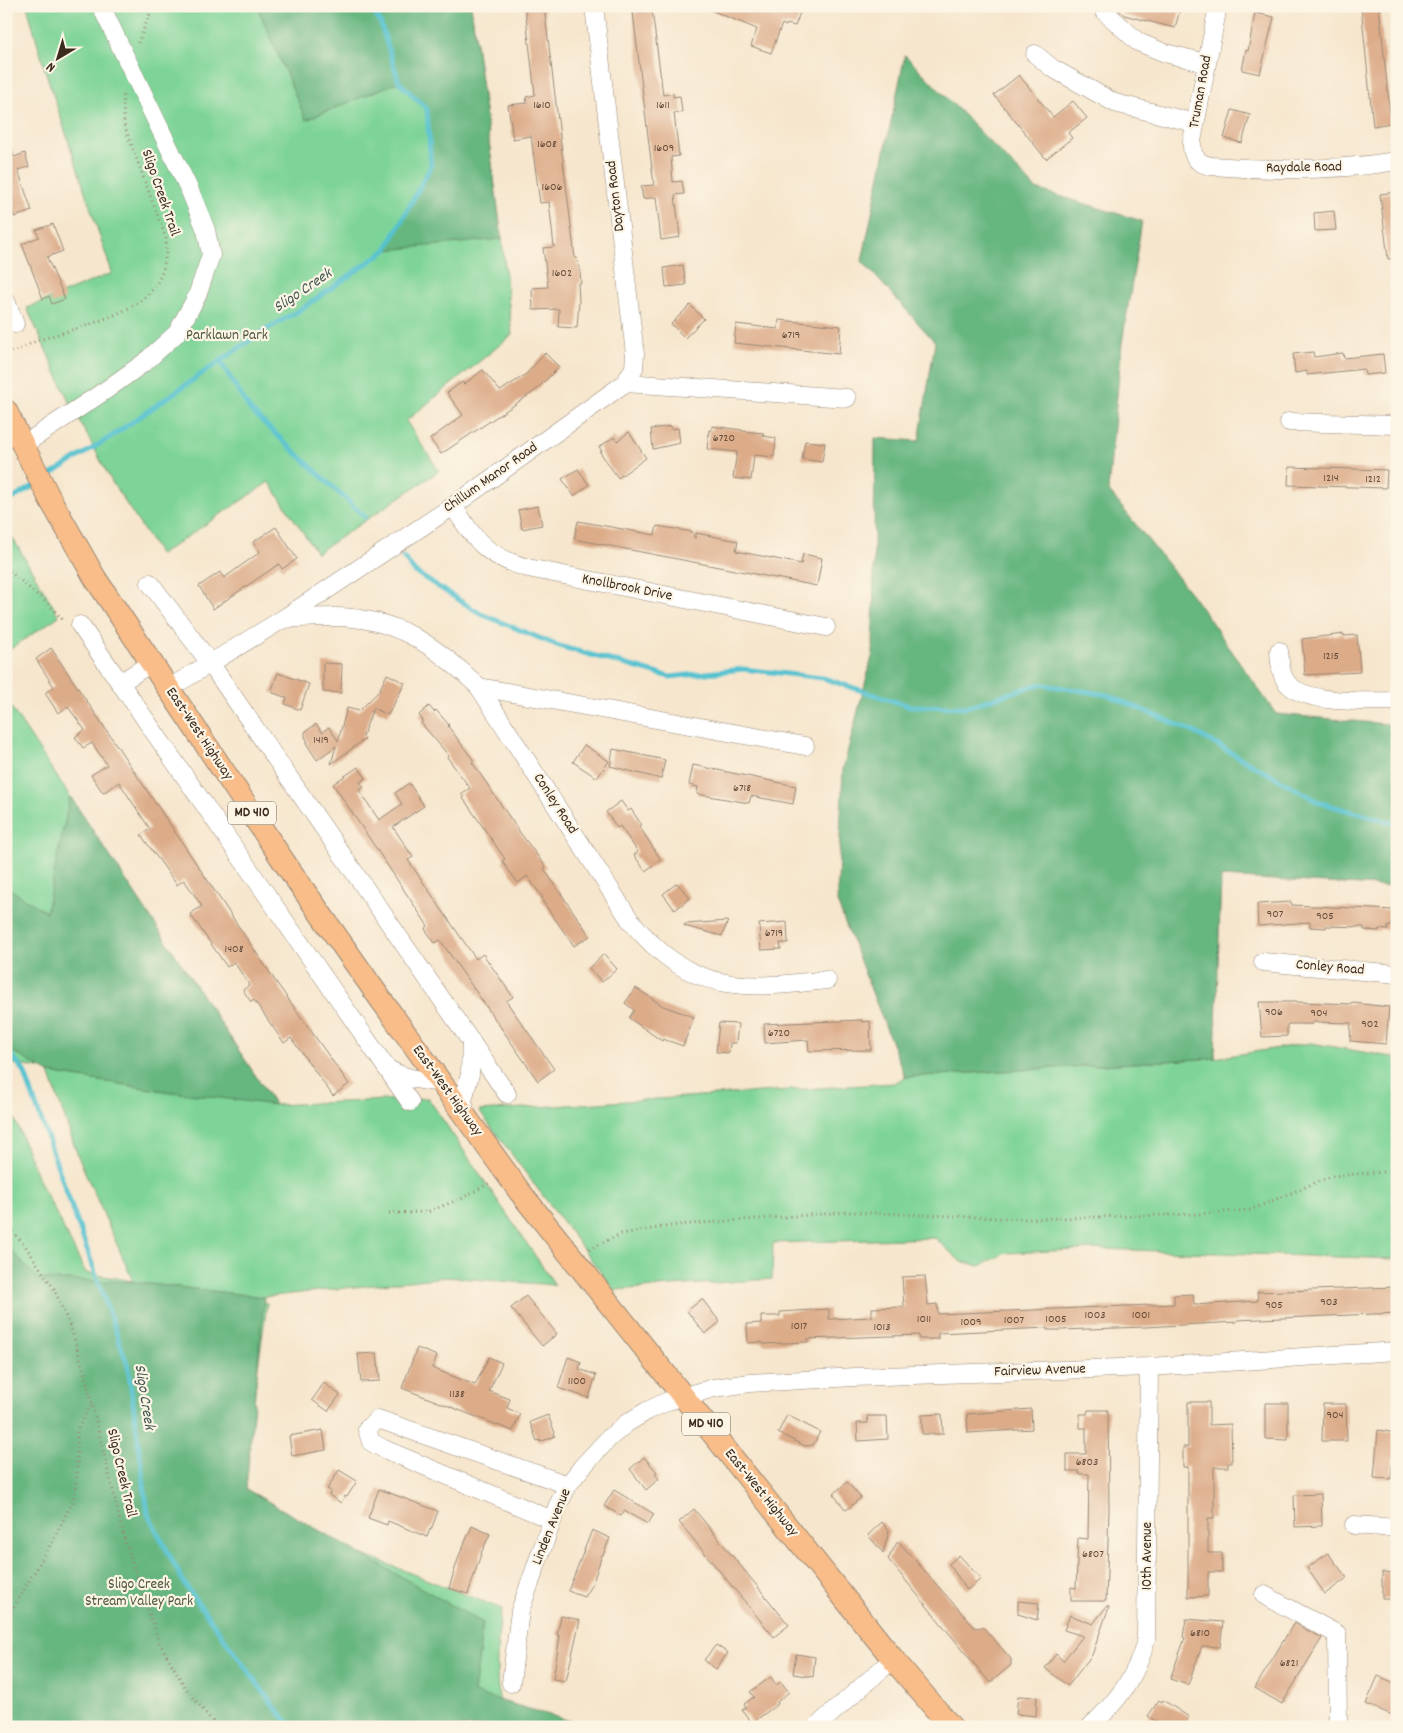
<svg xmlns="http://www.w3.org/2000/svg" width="1403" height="1733" font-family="Dekko,sans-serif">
  <rect width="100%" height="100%" fill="#fcf5e5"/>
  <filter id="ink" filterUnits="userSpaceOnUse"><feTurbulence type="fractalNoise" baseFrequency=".02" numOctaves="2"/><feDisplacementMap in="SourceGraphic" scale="10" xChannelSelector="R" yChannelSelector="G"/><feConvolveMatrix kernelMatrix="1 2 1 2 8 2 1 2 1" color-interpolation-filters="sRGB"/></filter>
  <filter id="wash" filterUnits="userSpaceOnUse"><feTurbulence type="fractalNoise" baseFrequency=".0096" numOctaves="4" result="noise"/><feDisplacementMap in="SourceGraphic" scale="20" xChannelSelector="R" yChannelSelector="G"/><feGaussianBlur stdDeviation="1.12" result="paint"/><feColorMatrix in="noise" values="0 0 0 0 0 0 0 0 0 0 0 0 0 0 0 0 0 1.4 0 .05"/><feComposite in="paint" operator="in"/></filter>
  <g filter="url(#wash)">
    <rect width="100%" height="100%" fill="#f6e6cd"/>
    <g fill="#7ed498" stroke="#5c7f5b">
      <path d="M27 6H471L502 239 512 335 406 421 439 471 317 553 269 482 160 555 112 482 68 399 27 308 112 273 45 70Z"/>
      <path d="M6 527 59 616 6 652Z"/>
      <path d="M6 700 275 1105 428 1098 555 1285 445 1277 264 1297 168 1286 267 1303 239 1506 502 1609C495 1650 495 1683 503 1724L6 1727 9 1248 6 1247V1096L37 1176 86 1273 133 1281 78 1156 49 1073 165 1091 250 1101 6 1063Z"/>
      <path d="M1311 1043 1397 1058V1259L1100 1249 1006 1253 980 1266 960 1261 935 1238 773 1243 772 1279 614 1290 479 1111 894 1083 905 1077 1215 1058Z"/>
    </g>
    <g fill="#66b680" stroke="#50704f">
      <path d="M257 6H471L502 239 386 250 431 166 427 109 398 82 306 120Z"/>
      <path d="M905 55 1036 189 1142 221 1122 343 1108 490 1193 596 1276 714 1397 725V887L1221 877 1215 1058 905 1077 837 902 843 769 873 653 875 438 919 441 935 342 862 261Z"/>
      <path d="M70 796 275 1105 165 1091 49 1073 6 1048V887L46 912Z"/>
      <path d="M6 1247 9 1248 38 1279 134 1282 264 1297 246 1489 483 1623 474 1693 591 1727H6Z"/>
    </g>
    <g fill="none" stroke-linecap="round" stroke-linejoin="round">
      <g stroke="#56c2d0" stroke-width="5">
        <path d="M220 361 250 410 365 517"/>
        <path d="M47 477 109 438 265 330 300 310 386 250 431 166 427 109 399 82 380 22 370 6"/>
        <path d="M6 503 35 485"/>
        <path d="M403 557 415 572 481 614 559 646 670 677 743 669 823 678 909 706 966 707 1039 684 1108 695 1194 732 1321 803 1397 824"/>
        <path d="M6 1049 24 1071 128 1366 148 1514 185 1585 276 1709 292 1727"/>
      </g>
    </g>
    <g id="blocks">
      <g fill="#dcab88">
        <path d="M544 6 575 258H577L580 271 581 283H578L579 302 577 328 558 327 559 309 533 310 532 288 548 287 543 248 554 247 549 202 540 203 531 136 513 139 508 105 527 103 526 97 535 95 525 8Z"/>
        <path d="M701 6H790L801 10 795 26 787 24 786 26 782 24 771 53 751 46 757 29Z"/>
        <path d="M1115 6H1181L1175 28 1124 15Z"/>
        <path d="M1361 6H1379L1391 123 1373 126Z"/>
        <path d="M652 10 663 95 673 93V97L680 96 682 112 674 113 679 156 671 157 673 182 682 181 684 194 675 195 680 237 661 240 656 197 643 199 641 186 654 185 633 13Z"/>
        <path d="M1255 13 1274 17 1260 74 1242 70 1246 50 1248 51Z"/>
        <path d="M1019 75 1053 117 1073 101 1087 118 1068 133 1072 138 1046 159 994 95Z"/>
        <path d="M1232 110 1250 115 1242 143 1224 138Z"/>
        <path d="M6 141H9L14 157 25 153 29 167 18 170 32 211 14 217 6 193Z"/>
        <path d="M1397 192V258L1388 259 1380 194Z"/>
        <path d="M1334 211 1336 230 1315 231 1314 213Z"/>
        <path d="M53 224 63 251 47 257 65 299 52 304 49 296 43 299 22 244 39 237 36 230Z"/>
        <path d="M683 265 686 285 666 287 664 268Z"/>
        <path d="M690 305 704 319 685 338 671 324Z"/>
        <path d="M779 320 841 326 839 354 734 343 736 324 778 329Z"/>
        <path d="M1313 352 1314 357 1343 353 1344 358 1383 354 1385 373 1365 375 1364 369 1307 375V371L1295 373 1293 354Z"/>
        <path d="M545 353 559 367 535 391 441 454 430 439 463 415 447 393 462 382 464 384 483 370 500 391 525 375Z"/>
        <path d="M671 426V429L678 428 680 443 653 449 651 429Z"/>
        <path d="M712 426 742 430V431L764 433 763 436 776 438 774 457 754 455 751 480 733 478 737 452 707 449 709 430H712Z"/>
        <path d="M629 432 646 458 618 478 600 452 602 451 599 447 614 437 617 441Z"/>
        <path d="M805 441 825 443 822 462 802 459Z"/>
        <path d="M1289 467 1387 470 1386 488 1288 485Z"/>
        <path d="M578 469 589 485 574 496 562 479Z"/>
        <path d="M538 506 542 525 522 529 518 510Z"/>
        <path d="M578 521 655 535 657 526 693 532 694 538H696V533L738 541 736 551 801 564 803 554 822 558 817 586 574 539Z"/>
        <path d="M276 527 297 559 282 569 279 564 213 609 199 586 220 572 224 578 260 552 253 542Z"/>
        <path d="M1344 634V636L1357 635 1360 672 1305 675 1302 639Z"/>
        <path d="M51 648 276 982 349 1084 333 1096 291 1038 284 1043 254 1000 251 1002 243 990 249 985 234 962 227 967 200 928 190 914 202 906 184 880 177 885 141 835 150 829 119 782 103 793 91 775 107 765 92 743 83 748 75 737 85 730 68 707 58 713 45 693 54 687 36 659Z"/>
        <path d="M323 663 342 664 341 693 323 692Z"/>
        <path d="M278 673 309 684 300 710 285 704 287 698 271 692Z"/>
        <path d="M387 674 405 683 388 715 373 708 363 736 365 739 331 764 336 746 317 760 306 743 308 742 305 737V732L316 724 322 732 329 727 338 741 347 708 359 711 379 691Z"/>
        <path d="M429 706 434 712 436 710 449 725 448 726 474 761 472 762 521 834 546 867 544 869 590 936 574 946 541 899 543 898 527 876 518 883 502 861 505 859 463 798 464 797 461 794 470 788 447 757 449 756 421 723 423 721 419 715Z"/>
        <path d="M584 745 609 761 597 778 573 762Z"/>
        <path d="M613 749 665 760 661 779 610 766Z"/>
        <path d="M693 765 796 786 793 804 751 796 749 803 697 794 698 787 689 785Z"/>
        <path d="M358 767 366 778 360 782 364 787 359 790 379 820 402 804 395 793 409 783 424 806 393 827 413 857 408 860 455 929 476 959 483 954 513 997 506 1001 554 1069 538 1081 440 940 435 943 425 929 428 926 333 784Z"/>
        <path d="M621 801 628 811 631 809 641 824 639 826 661 860 645 871 634 855 638 852 620 826 617 828 606 812Z"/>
        <path d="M677 883 690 898 675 910 663 894Z"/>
        <path d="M1291 902 1292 905 1393 910 1392 926H1388V930L1379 929V931L1364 930V927L1326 926V928L1310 927V922L1258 926 1257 904Z"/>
        <path d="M728 921 722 936 684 926 685 924Z"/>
        <path d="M787 922 788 943H780L781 949 761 950 759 924Z"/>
        <path d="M604 954 617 969 602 982 589 968Z"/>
        <path d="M636 988 663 1006 694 1017 683 1046 663 1039 662 1041 629 1018 634 1010 625 1003Z"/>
        <path d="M1259 1002H1297L1353 1004V1003L1389 1007 1386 1044 1350 1041 1351 1023 1313 1022 1312 1024H1288L1287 1025V1036L1262 1037Z"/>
        <path d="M862 1020V1022L870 1021 871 1050 809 1051 808 1040 765 1043 764 1024Z"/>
        <path d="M719 1023 738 1024 736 1043H730L729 1053 716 1052Z"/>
        <path d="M925 1276 928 1305 937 1304 938 1314 1174 1304V1295L1193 1294 1194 1305 1258 1301 1257 1292 1396 1287 1397 1313 1237 1320V1322L1145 1327 1060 1330H1047V1328L938 1333V1339H919V1335L807 1339 808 1342 784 1343 763 1344 762 1342 748 1343 747 1324 761 1323V1316H780V1312L829 1309V1319L872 1317V1308L904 1307 902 1277Z"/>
        <path d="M526 1296 557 1334 542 1346 511 1308Z"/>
        <path d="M702 1299 720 1322 705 1334 687 1311Z"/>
        <path d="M417 1348 437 1356 432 1368 475 1385 489 1357 502 1363 489 1391 510 1399 507 1408 520 1414 513 1431 402 1388Z"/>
        <path d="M377 1353 380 1381 361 1382 358 1354Z"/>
        <path d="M568 1357 581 1362 579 1369 596 1375 589 1398 558 1388Z"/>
        <path d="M324 1383 340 1395 328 1411 312 1400Z"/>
        <path d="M1188 1402H1209V1425L1231 1424 1232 1463H1228V1467H1214V1518H1208V1553H1222V1572H1208V1596L1188 1597V1467H1183V1447H1188Z"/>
        <path d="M1265 1403H1288V1440L1265 1439Z"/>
        <path d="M1323 1404H1346L1347 1441H1322Z"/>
        <path d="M1031 1409 1032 1429 968 1433 967 1414Z"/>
        <path d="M1088 1410H1108L1109 1509 1106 1601H1071V1587L1076 1588 1078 1538 1088 1539 1089 1474H1079V1471H1067V1454H1086V1428H1080V1414H1087Z"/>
        <path d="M942 1414 943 1434H922V1415Z"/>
        <path d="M548 1415 555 1433 554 1434 555 1436 540 1442V1440L537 1441 530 1422Z"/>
        <path d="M787 1415 820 1432 813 1445 805 1446 778 1433Z"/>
        <path d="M867 1416H887L888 1439 858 1441 857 1423H868Z"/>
        <path d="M323 1430 326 1450 292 1456 289 1436Z"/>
        <path d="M1378 1430 1397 1433V1458L1393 1457 1391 1479 1374 1478Z"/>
        <path d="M644 1457 657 1472 655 1474 659 1479 646 1490 630 1469Z"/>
        <path d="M339 1470 357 1481 347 1497 345 1496 341 1503 329 1495 331 1491 327 1489Z"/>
        <path d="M847 1482 861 1498 846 1510 833 1494Z"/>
        <path d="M379 1489 438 1511 431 1530 430 1529 427 1537 388 1521 387 1525 368 1518Z"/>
        <path d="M614 1490 654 1514 648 1524 624 1511 621 1516 604 1506Z"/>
        <path d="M1321 1494 1322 1526 1295 1527 1294 1495Z"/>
        <path d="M694 1509 789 1625 774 1637 679 1522Z"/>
        <path d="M882 1522 889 1531 883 1553 868 1535Z"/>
        <path d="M472 1526 490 1534 482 1551 468 1594 449 1588 459 1556Z"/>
        <path d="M592 1530 610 1538 603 1555H602L593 1582 584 1597 568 1591Z"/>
        <path d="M898 1541 975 1628 983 1627 1011 1659V1665L990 1683 888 1559Z"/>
        <path d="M1328 1553 1347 1578 1325 1594 1307 1568Z"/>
        <path d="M959 1555 981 1579 967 1590 949 1564Z"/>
        <path d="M1382 1572 1397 1573V1599H1382Z"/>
        <path d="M1018 1601 1039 1603 1037 1620 1018 1614Z"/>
        <path d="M1107 1606 1109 1607 1092 1655 1068 1686 1045 1668 1056 1654 1063 1661 1083 1636 1064 1630 1070 1615 1093 1624Z"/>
        <path d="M561 1616 580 1620 566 1681 553 1679 560 1636 557 1635Z"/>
        <path d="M1186 1619 1223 1622 1220 1647 1202 1646 1188 1685 1170 1679 1185 1638 1183 1637Z"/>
        <path d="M1294 1623 1322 1638 1282 1704 1255 1688Z"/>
        <path d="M716 1645 728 1653 716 1669 704 1660Z"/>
        <path d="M796 1654 815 1657 813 1677 793 1674Z"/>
        <path d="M1378 1676 1397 1684V1717L1366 1704Z"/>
        <path d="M771 1677 776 1685 781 1682 789 1692 777 1702 778 1704 752 1723 742 1710 746 1707 744 1704 754 1697 750 1692Z"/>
        <path d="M1018 1696 1037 1697 1036 1716 1016 1714Z"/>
        <path d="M1159 1700 1162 1702 1163 1700 1189 1717 1183 1727H1165L1148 1716Z"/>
      </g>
    </g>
  </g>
  <g filter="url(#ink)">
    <use href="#blocks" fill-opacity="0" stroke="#988876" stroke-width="1"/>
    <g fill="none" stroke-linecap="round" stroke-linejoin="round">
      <g stroke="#988876" stroke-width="19">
        <g id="minor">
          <path d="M594 6 635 354 634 368 625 383"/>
          <path d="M1218 6 1192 141C1191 156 1197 164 1212 166 1274 171 1335 171 1397 161"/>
          <path d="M1104 11 1138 42 1165 53 1206 63"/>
          <path d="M1035 54 1052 68 1115 103 1195 123"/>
          <path d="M6 301 15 324"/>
          <path d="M1289 422 1397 425"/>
          <path d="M23 445 106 390 145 362 177 333 197 296 211 255 206 230 190 191 101 6"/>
          <path d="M453 506C476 541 485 556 528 568L826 627"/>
          <path d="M150 583 210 663 507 1094"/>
          <path d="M283 619C300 618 317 617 334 617 396 617 436 646 479 687L630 920C691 994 739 990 827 980"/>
          <path d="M80 625 410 1102"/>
          <path d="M1279 651C1280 662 1280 675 1288 684 1308 705 1369 701 1397 701"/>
          <path d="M120 683 151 663"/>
          <path d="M479 687 805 746"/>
          <path d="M168 689 283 619 453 506 625 383 847 398"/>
          <path d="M1263 962 1397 974"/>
          <path d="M386 1067C401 1079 423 1080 442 1083"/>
          <path d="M466 1117 463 1100 470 1074 471 1041"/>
          <path d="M552 1520 384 1449 371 1442 367 1429 378 1419 568 1485"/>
          <path d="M1354 1525 1397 1528"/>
          <path d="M1264 1595 1337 1634 1338 1727"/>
          <path d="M511 1683 520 1611 557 1507 568 1485 582 1467 609 1438 627 1423 647 1411 668 1401 714 1388 750 1383 854 1377 1149 1367 1397 1351"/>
          <path d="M816 1727 893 1659"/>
          <path d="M1090 1727C1117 1702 1138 1675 1146 1639L1149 1367"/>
        </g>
      </g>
      <g stroke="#988876" stroke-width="24">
        <path id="major" d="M6 411 50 499 95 578 284 862 374 990 520 1192 893 1659 951 1727"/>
      </g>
      <g stroke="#988876" stroke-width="3" stroke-dasharray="1 4" stroke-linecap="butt">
        <path d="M138 43 153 6"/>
        <path d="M6 350 12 352C20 349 28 345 36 341 68 330 129 317 151 291 164 277 167 256 166 238L124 125 123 94"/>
        <path d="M6 568 50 606 64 621"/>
        <path d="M389 1213 427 1212 463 1198 491 1182"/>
        <path d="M6 1224 26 1247 54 1289 72 1331 86 1379 125 1541 159 1642 185 1687 217 1727"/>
        <path d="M589 1249 621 1234 677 1225 848 1212 1028 1219 1198 1214 1250 1210 1332 1176 1397 1171"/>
        <path d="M6 1620 51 1544 74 1499 77 1477V1430L92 1402"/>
      </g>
      <use href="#minor" stroke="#fff" stroke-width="18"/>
      <use href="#major" stroke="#f8bd89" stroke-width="22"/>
    </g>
  </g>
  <g text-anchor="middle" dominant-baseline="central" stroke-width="4.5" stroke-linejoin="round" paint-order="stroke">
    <g font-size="12" fill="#634a38">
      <text x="542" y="105">1610</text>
      <text x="663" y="105">1611</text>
      <text x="547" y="144">1608</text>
      <text x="664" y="148">1609</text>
      <text x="552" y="187">1606</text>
      <text x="562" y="273">1602</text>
      <text x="791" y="335">6719</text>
      <text x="724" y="438">6720</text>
      <text x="1331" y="478">1214</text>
      <text x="1373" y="479">1212</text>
      <text x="1331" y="656">1215</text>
      <text x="321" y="740">1419</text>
      <text x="742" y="788">6718</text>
      <text x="1275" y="914">907</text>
      <text x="1325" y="916">905</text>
      <text x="774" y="933">6719</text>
      <text x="234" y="949">1408</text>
      <text x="1274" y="1012">906</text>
      <text x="1319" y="1013">904</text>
      <text x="1370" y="1024">902</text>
      <text x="779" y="1033">6720</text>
      <text x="1329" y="1302">903</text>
      <text x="1274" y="1305">905</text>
      <text x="1095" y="1315">1003</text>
      <text x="1141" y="1315">1001</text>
      <text x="924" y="1319">1011</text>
      <text x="1056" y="1319">1005</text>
      <text x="1014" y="1320">1007</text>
      <text x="971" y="1322">1009</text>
      <text x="799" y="1326">1017</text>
      <text x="882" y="1327">1013</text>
      <text x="577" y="1381">1100</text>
      <text x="457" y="1394">1138</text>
      <text x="1335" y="1415">904</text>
      <text x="1087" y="1462">6803</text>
      <text x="1093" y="1554">6807</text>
      <text x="1200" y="1633">6810</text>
      <text x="1289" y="1663">6821</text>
    </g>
    <g fill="#fcf5e5" stroke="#75675a" stroke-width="1">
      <rect x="228" y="801.5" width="48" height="23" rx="4"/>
      <rect x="682" y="1412.5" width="48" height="23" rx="4"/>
    </g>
    <g font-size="14" font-weight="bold" fill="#3b2a1e">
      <text x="252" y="813">MD 410</text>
      <text x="706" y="1424">MD 410</text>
    </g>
    <g font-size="15" fill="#3b2a1e" stroke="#fcf5e5">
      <text transform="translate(1201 92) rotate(-80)">Truman Road</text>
      <text transform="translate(1304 168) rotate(-1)">Raydale Road</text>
      <text transform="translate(160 193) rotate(71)">Sligo Creek Trail</text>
      <text transform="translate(616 196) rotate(-97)">Dayton Road</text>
      <text transform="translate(491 478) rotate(-35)">Chillum Manor Road</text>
      <text transform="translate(627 588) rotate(11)">Knollbrook Drive</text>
      <text transform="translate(199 734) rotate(56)">East-West Highway</text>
      <text transform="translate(555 804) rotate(57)">Conley Road</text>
      <text transform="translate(1330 968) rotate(5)">Conley Road</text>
      <text transform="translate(447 1091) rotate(54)">East-West Highway</text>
      <text transform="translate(1040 1371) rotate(-2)">Fairview Avenue</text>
      <text transform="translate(121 1473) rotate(77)">Sligo Creek Trail</text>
      <text transform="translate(761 1493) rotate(51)">East-West Highway</text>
      <text transform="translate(552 1527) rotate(-68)">Linden Avenue</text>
      <text transform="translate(1148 1556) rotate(-90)">10th Avenue</text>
    </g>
    <g font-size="15" fill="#4c543c" stroke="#fcf5e5">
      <text x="227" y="336">Parklawn Park</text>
      <text x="139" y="1585">Sligo Creek<tspan x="139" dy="17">Stream Valley Park</tspan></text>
    </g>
    <g font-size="16" font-style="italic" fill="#435853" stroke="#fcf5e5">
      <text transform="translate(303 291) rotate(-34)">Sligo Creek</text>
      <text transform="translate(144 1397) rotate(81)">Sligo Creek</text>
    </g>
  </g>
  <rect width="1403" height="1733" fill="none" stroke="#fcf5e5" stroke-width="25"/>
  <g transform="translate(58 58) rotate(218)" stroke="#fcf5e5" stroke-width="4" paint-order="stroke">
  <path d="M0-4L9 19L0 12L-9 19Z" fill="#3b2a1e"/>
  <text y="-8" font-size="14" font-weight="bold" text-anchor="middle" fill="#3b2a1e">N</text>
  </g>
</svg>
